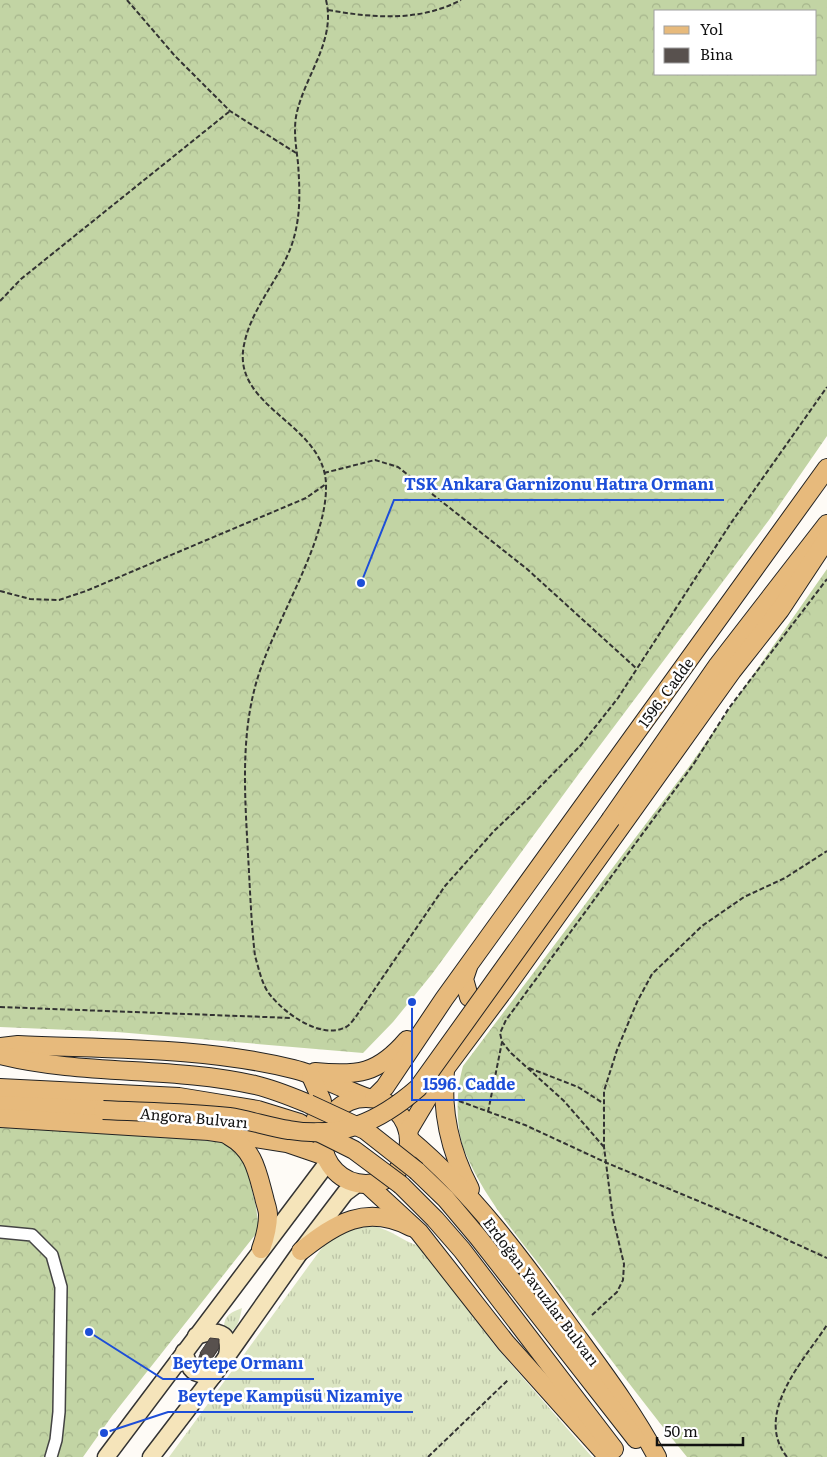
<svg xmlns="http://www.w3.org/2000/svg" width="827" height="1457" font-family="Literata,serif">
  <defs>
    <pattern id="grass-tufts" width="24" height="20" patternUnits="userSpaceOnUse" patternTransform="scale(1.25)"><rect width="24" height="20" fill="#dbe5c2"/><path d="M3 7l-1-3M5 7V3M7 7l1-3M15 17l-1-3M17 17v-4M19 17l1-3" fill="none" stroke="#bbc3a6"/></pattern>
    <pattern id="forest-crowns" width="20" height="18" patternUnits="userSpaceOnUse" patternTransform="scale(1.25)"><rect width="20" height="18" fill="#c2d4a4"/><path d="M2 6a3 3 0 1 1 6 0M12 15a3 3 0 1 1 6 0" fill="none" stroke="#a6b58c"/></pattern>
  </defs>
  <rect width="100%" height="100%" fill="#fefbf6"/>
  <g fill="url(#grass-tufts)">
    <path d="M372 1226C391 1229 402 1241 419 1246L496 1347 592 1457H169L321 1249C337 1232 349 1229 372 1226Z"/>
    <path d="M242 1308C240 1317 239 1327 230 1332L224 1327C224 1315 232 1312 242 1308Z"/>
  </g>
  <g fill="url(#forest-crowns)" fill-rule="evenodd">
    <path d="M0 0H827V436L769 520 583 768 432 974 393 1022 363 1053 117 1032 0 1027ZM816 11V74H656V11Z"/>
    <path d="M827 569V1457H687C640 1399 596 1340 551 1280 520 1239 485 1200 465 1152 455 1127 456 1091 463 1066L688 768Z"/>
    <path d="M0 1128 82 1129 111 1134 186 1138 224 1143 241 1155 246 1166 256 1207 259 1230 112 1416 83 1457H0Z"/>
  </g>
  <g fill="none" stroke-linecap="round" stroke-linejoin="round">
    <g stroke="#444" stroke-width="14">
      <path id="street" d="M0 1232 32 1235 52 1255 61 1287 59 1412 56 1440 51 1457"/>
    </g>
    <g stroke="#333" stroke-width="19">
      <g id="secondary">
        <path d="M196 1336C216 1329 232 1331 227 1356"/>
        <path d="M184 1352C191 1372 192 1374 213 1376"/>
        <path d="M106 1457 328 1162"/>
        <path d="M151 1457 213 1376 301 1251 345 1193 357 1184"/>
      </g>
    </g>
    <g stroke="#222" stroke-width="20">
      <g id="primary">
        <path d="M611 819 718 665 827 524"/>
        <path d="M468 967 464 979 469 997 479 1001 492 996"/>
        <path d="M0 1047 18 1045C110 1049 204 1047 293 1069 318 1075 343 1089 368 1098"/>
        <path d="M0 1055C84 1076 171 1066 255 1085 273 1089 292 1097 309 1104"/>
        <path d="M445 1070C441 1113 450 1151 470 1189"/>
        <path d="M315 1072C358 1076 378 1074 407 1040"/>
        <path d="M311 1076 322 1101 315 1121"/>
        <path d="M0 1088 179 1097 258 1110 300 1123"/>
        <circle cx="366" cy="1141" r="43"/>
        <path d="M374 1098 385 1087 444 999 827 468"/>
        <path d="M0 1105 103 1110"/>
        <path d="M0 1118 209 1131 287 1143 325 1156"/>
        <path d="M408 1131 445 1069 504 990 732 671 780 610 827 539"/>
        <path d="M229 1136C254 1150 257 1171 264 1197 265 1203 268 1209 268 1215 268 1227 265 1238 261 1249"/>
        <path d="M410 1140C472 1192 521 1258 568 1324 599 1367 632 1410 657 1457"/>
        <path d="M417 1171 446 1199 478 1237 636 1439"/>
        <path d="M368 1185 419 1232 506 1343 608 1457"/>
        <path d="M401 1185 435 1219 462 1250 614 1449"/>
        <path d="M301 1251C336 1223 366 1204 411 1227"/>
      </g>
    </g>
    <g stroke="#333" stroke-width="2" stroke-dasharray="5 2.5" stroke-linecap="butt">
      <path d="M127 0 175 56 230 111 296 153"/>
      <path d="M326 0C336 40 306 74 297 112 293 128 296 146 298 163 300 191 301 217 292 244 280 279 251 308 244 345 231 408 324 423 326 484 328 545 269 628 254 691 241 743 245 800 248 854 250 888 251 922 255 956 259 969 262 986 271 996 286 1014 321 1040 346 1027 350 1025 354 1019 357 1015L445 886 494 831 532 795 581 745 618 698 731 523 827 387"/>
      <path d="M328 10C374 18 419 22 461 0"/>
      <path d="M0 301 21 279 230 111"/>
      <path d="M324 473 375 460 398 467 527 569 637 669"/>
      <path d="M0 591 30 599 59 600 86 591 306 498 326 484"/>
      <path d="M0 1007 292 1018"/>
      <path d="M529 1068 578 1087 603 1103"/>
      <path d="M459 1101 525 1125 607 1163 744 1220 827 1258"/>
      <path d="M488 1112 502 1042"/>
      <path d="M604 1147 564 1101 511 1053 502 1042 500 1033 506 1020 693 765 729 708 827 579"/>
      <path d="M592 1315 617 1292 623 1280 624 1264 613 1218 604 1147V1091L617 1050 637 1002 652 974 702 926 744 897 785 878 827 851"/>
      <path d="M428 1457 509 1379"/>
      <path d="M787 1457C753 1414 804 1360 827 1325"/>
    </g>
    <use href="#street" stroke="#fff" stroke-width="11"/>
    <use href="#secondary" stroke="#f5e4ba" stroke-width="16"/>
    <use href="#primary" stroke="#e7ba7c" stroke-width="18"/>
    <g stroke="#222" stroke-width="20" stroke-linecap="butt">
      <g id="primary-bridge">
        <path d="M309 1104 365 1130 417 1171"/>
        <path d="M103 1110C145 1112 187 1112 229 1117 249 1120 269 1127 289 1130 341 1139 379 1122 418 1088L611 819"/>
        <path d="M318 1132 354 1150 401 1185"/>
      </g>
    </g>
    <use href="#primary-bridge" stroke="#e7ba7c" stroke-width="18"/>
  </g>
  <path fill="#4c4643" d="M219 1348 217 1352 208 1365 198 1358 200 1353Z"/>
  <path fill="#58514e" stroke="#3e3937" d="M210 1338 219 1339V1348L210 1361 200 1353Z"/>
  <g text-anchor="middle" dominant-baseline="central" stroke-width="5" stroke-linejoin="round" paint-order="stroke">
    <g font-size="15" fill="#111" stroke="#fff">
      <text transform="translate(665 692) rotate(-54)">1596. Cadde</text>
      <text transform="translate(194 1117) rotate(5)">Angora Bulvarı</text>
      <text transform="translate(542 1291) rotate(53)">Erdoğan Yavuzlar Bulvarı</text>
    </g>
  </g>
  <path fill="none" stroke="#1d4ed8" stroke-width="2" d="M361 583L394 500H724M412 1002L412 1100H525M89 1332L163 1379H314M104 1433L168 1412H413"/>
  <g fill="#1d4ed8" stroke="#fff" stroke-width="2">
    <circle cx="361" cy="583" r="5"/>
    <circle cx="412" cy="1002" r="5"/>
    <circle cx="89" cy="1332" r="5"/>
    <circle cx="104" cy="1433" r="5"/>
  </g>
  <g font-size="16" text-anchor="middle" font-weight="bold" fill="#1d4ed8" stroke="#fff" stroke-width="5" stroke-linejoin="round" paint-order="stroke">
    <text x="559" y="490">TSK Ankara Garnizonu Hatıra Ormanı</text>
    <text x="469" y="1090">1596. Cadde</text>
    <text x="238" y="1369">Beytepe Ormanı</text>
    <text x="290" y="1402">Beytepe Kampüsü Nizamiye</text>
  </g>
  <rect x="654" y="10" width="162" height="65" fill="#ffffff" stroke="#a0a0a0"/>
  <rect x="664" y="26" width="25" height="8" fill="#e7ba7c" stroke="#a0a0a0"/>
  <text x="700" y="35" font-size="15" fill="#111111">Yol</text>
  <rect x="664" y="48" width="25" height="15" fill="#58514e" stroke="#a0a0a0"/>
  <text x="700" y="60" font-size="15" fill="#111111">Bina</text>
  <path d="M657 1437v8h86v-8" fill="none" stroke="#111111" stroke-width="2.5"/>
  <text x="664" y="1437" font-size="15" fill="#111111" stroke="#ffffff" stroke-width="4" paint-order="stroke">50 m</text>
</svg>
